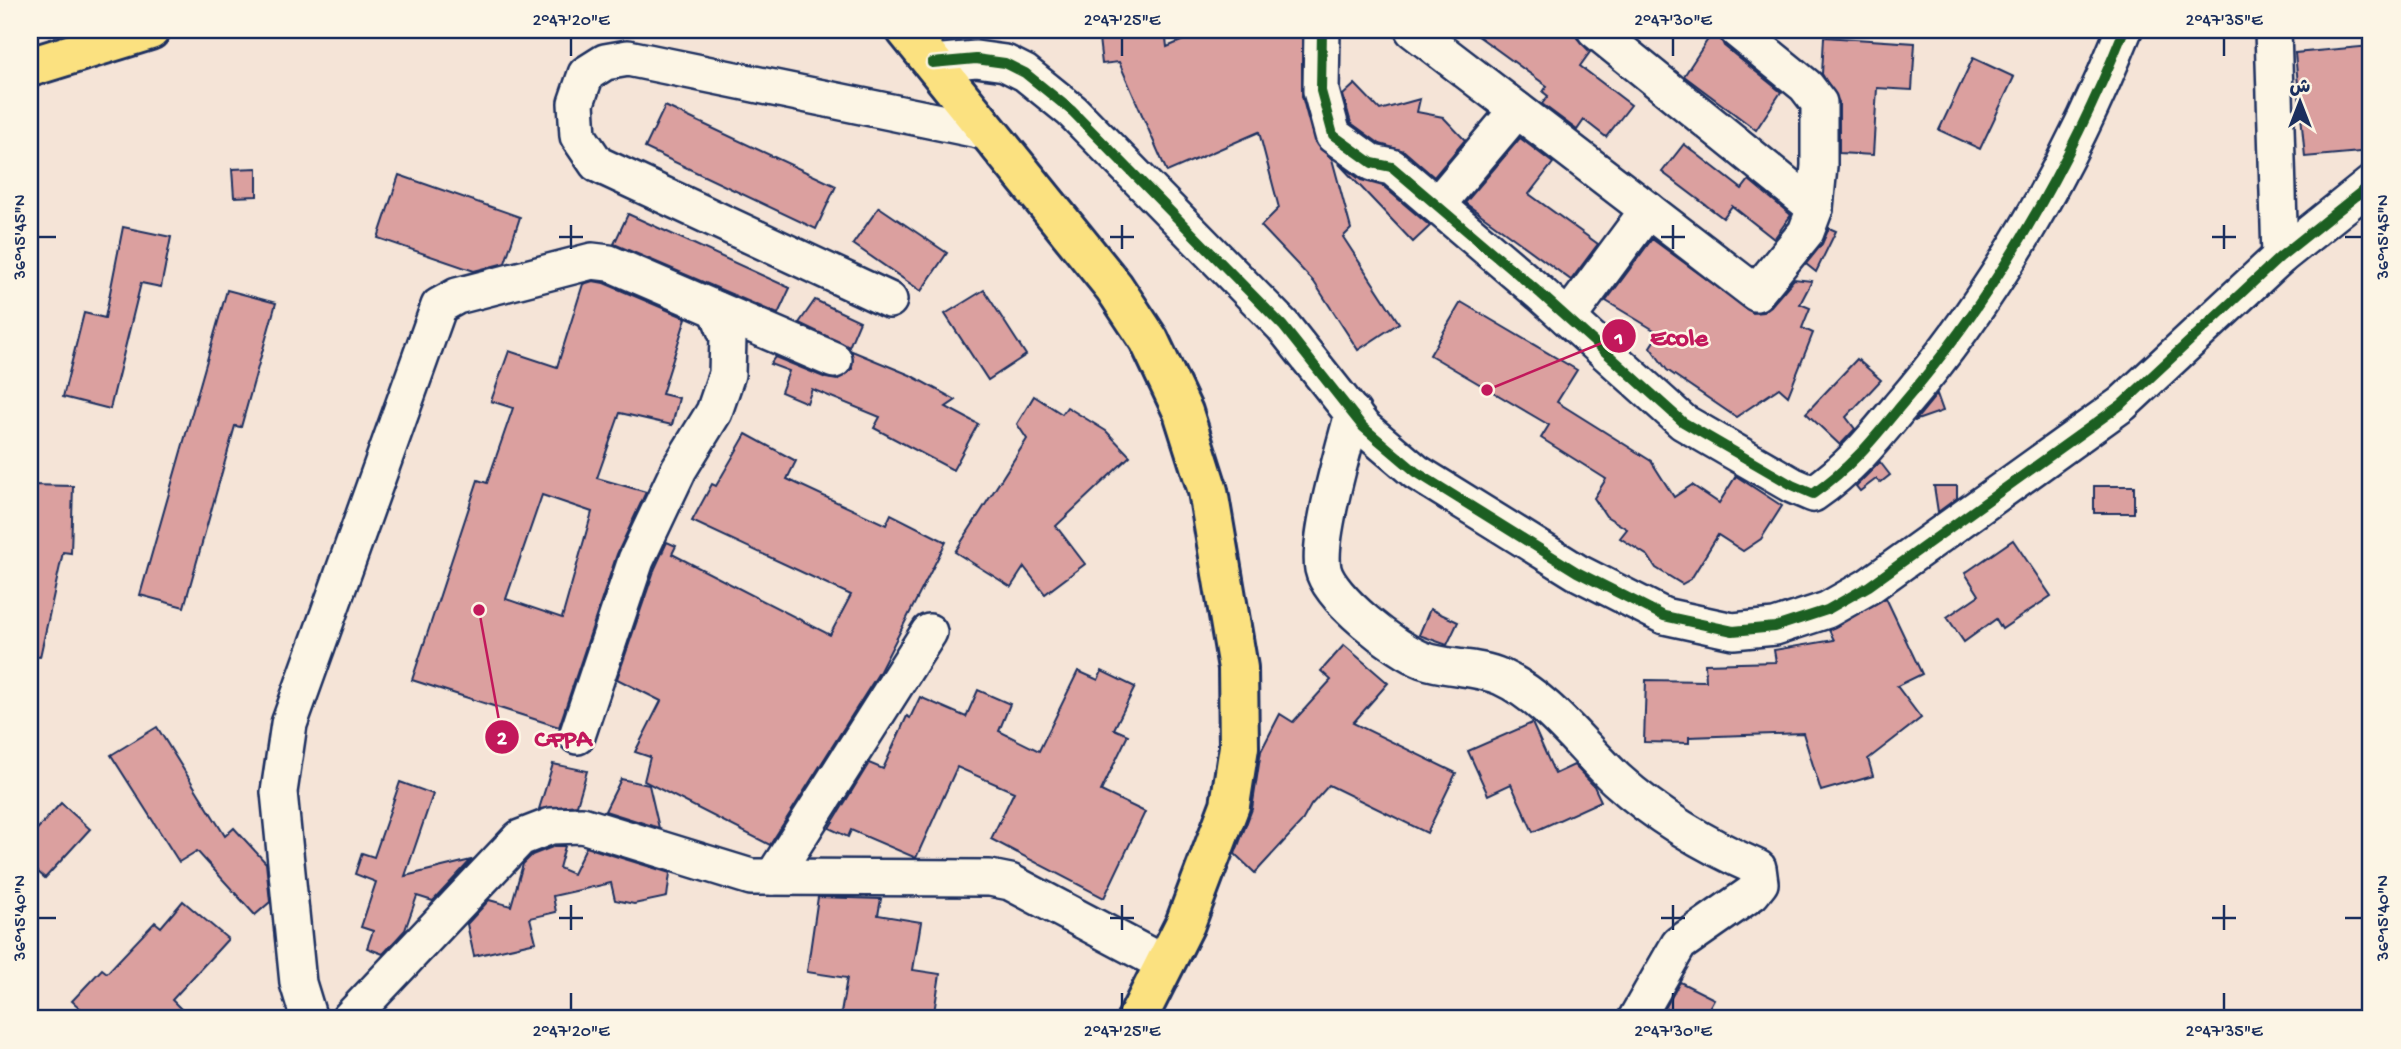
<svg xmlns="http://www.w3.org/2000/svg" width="2401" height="1049" font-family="'Gochi Hand','Playpen Sans Arabic',sans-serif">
  <rect width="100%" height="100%" fill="#f5e4d7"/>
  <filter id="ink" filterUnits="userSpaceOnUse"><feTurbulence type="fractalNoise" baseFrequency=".0143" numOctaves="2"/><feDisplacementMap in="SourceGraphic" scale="14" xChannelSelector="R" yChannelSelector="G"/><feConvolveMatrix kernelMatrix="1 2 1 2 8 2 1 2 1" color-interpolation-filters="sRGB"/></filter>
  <g filter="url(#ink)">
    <g fill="#dba09f" stroke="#1b2f5e" stroke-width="2" fill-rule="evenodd">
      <path d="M1098 30H1165L1167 47 1207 30H1302V96L1314 141 1332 159 1351 229 1343 237 1399 323 1358 350 1314 282 1261 226 1279 208 1259 132 1167 172 1119 62 1102 64Z"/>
      <path d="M1470 30H1575L1577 38 1590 52 1580 66 1631 105 1606 137 1584 120 1577 130 1542 104 1548 96 1543 92 1547 86Z"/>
      <path d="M1714 30H1717L1724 46 1781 92 1756 130 1684 76Z"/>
      <path d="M1824 37 1915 43 1912 90 1877 88 1873 155 1839 153V102L1822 74Z"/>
      <path d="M2371 46V151L2305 157 2295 53Z"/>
      <path d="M1973 58 2014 77 1980 149 1939 130Z"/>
      <path d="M1355 84 1380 110 1420 99 1417 112 1443 117 1465 140 1434 177 1404 151 1380 144 1351 123 1343 95Z"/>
      <path d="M665 106 836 186 816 229 645 148Z"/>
      <path d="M1520 138 1553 163 1529 194 1598 244 1571 280 1465 203Z"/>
      <path d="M1684 144 1742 189 1749 180 1791 215 1774 239 1732 206 1723 218 1662 172Z"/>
      <path d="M1339 164 1361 180 1383 186 1430 226 1413 242Z"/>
      <path d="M257 168V196L234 197 232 169Z"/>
      <path d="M399 175 520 217 505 263 474 271 378 238Z"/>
      <path d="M879 207 947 253 921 291 853 244Z"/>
      <path d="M628 214 790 288 778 314 614 244Z"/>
      <path d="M123 227 171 237 161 287 141 283 110 409 63 397 84 313 105 318Z"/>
      <path d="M1829 228 1836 231 1816 272 1806 264 1822 244Z"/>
      <path d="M1652 239 1753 313 1763 312 1771 306 1794 279 1812 281 1800 304 1810 308 1802 328 1813 333 1788 396 1779 388 1736 417 1667 370 1650 347 1659 333 1606 301Z"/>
      <path d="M593 281 604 283 686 318 662 394 679 398 672 425 620 413 597 478 646 492 617 554 559 727 412 680 478 480 487 483 513 408 491 401 509 351 557 367 583 284ZM542 495 592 512 562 618 506 599Z"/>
      <path d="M227 290 276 303 241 427 235 426 184 607 140 595Z"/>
      <path d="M984 290 1026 355 988 380 945 314Z"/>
      <path d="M815 300 860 321 849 347 799 323Z"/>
      <path d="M1461 302 1577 370 1557 402 1651 461 1674 497 1692 485 1719 503 1736 476 1782 506 1761 539 1743 551 1718 535 1691 579 1682 584 1656 568 1648 556 1620 538 1627 529 1606 516 1594 498 1606 479 1541 438 1549 425 1430 355Z"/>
      <path d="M852 351 910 375 956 400 946 407 978 424 953 470 874 428 880 417 812 389 807 403 781 392 789 371 770 364 775 357 826 378 837 380 852 369Z"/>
      <path d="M1857 359 1881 380 1846 417 1855 429 1840 445 1806 413Z"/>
      <path d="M1937 394 1943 411 1914 421H1915Z"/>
      <path d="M1034 396 1062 414 1067 407 1106 431 1130 456 1056 526 1085 564 1045 594 1024 567 1011 587 955 552 1027 439 1017 424Z"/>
      <path d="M746 434 796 461 787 479 886 525 891 514 946 542 880 671 770 845 644 781 650 757 635 752 661 701 617 679 655 568 667 542 676 546 672 554 830 635 851 595 692 521 712 484 716 486Z"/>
      <path d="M1880 462 1890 475 1880 483 1876 479 1860 491 1856 486Z"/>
      <path d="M30 485 73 486 71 553 63 552 40 657 30 656Z"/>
      <path d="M1934 486H1957V498L1938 512Z"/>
      <rect x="2094" y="486" width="40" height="27"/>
      <path d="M2013 540 2051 596 2002 629 1996 619 1964 642 1947 617 1979 595 1965 573Z"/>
      <path d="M1886 598 1922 674 1897 686 1921 718 1868 759 1873 776 1821 791 1803 733 1689 737V743L1644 742 1646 680 1706 681 1705 664 1776 662 1774 650 1834 640 1829 630Z"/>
      <path d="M1430 609 1458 622 1447 645 1419 635Z"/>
      <path d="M1344 645 1388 683 1353 723 1456 773 1427 833 1329 785 1311 805 1301 823 1255 873 1235 854 1252 809 1261 751 1280 714 1293 722 1331 680 1321 671Z"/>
      <path d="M1078 671 1098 680 1102 671 1135 687 1114 729 1128 735 1101 791 1145 812 1104 898 991 839 1014 792 957 767 916 858 851 830 848 837 829 828 869 763 883 769 907 716 910 718 920 697 966 717 978 690 1010 704 999 731 1039 751Z"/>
      <path d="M1532 723 1555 774 1574 765 1594 786 1601 801 1533 832 1511 784 1488 795 1468 751Z"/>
      <path d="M157 727 225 836 234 828 266 863 270 902 255 915 197 851 179 862 111 755Z"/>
      <path d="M553 764 587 771 577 805 539 809Z"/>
      <path d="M621 779 649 785 659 828 605 811Z"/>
      <path d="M400 782 433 794 405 876 471 860 433 901 417 896 405 930 383 954 367 948 373 931 361 927 376 882 355 874 362 853 374 857Z"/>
      <path d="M61 803 90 829 45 878 30 865V837Z"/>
      <path d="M555 846H565L559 868 573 874 586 847 670 873 667 897 634 904 615 900 611 883 553 896 556 912 530 918 536 942 474 956 467 924 489 900 511 906 523 864 532 855Z"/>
      <path d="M818 897 881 899 878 915 921 922 913 970 940 974 933 1019H840L847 978 807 972Z"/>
      <path d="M183 901 228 939 172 1000 191 1019H92L72 1001 102 969 107 973 155 922 161 927Z"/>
      <path d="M1680 982 1714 999 1703 1019H1659Z"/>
    </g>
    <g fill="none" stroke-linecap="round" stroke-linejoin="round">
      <g stroke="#1b2f5e" stroke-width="40">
        <g id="minor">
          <path d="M1322 30 1321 91 1333 135 1372 163 1392 167 1541 294 1683 422 1792 485 1813 494C1850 468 1871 442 1899 408 1994 298 2070 165 2124 30"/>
          <path d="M1413 30 1756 293 1806 232 1815 208 1819 166V103L1806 86 1737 30"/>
          <path d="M1595 30 1815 208"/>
          <path d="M2273 30 2280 257"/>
          <path d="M932 63 976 59 1005 63 1025 73 1072 111 1283 326 1363 427 1416 472 1577 572 1664 616 1733 631 1775 627 1827 610 1869 586 2122 404 2280 257 2371 184"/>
          <path d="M1437 205 1517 110"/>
          <path d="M889 300 597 164 578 136 576 103 586 74 605 62 628 58 988 132"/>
          <path d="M1568 318 1648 210"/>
          <path d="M1353 413C1344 448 1317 537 1323 569 1329 598 1396 650 1423 660 1448 669 1476 666 1501 677 1547 698 1580 745 1616 779 1659 818 1705 845 1758 868L1760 883 1752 893 1679 944 1636 1019"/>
          <path d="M577 736 636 560 679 469 714 412 727 374 728 337 717 310"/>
          <path d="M773 877 929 632"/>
          <path d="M309 1019 298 983 279 792 289 724 439 306 457 296 592 261 609 263 834 360"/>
          <path d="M349 1019 520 838 551 826 582 825 751 877 990 878 1010 882 1165 964"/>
        </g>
      </g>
      <g stroke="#1b2f5e" stroke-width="44">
        <g id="major">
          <path d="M906 30 1114 287 1149 340 1183 412 1208 491 1238 668 1239 747 1230 805 1185 924 1137 1019"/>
          <path d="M30 67 150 30"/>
        </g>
      </g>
      <use href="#minor" stroke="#fcf5e5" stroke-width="35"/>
      <use href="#major" stroke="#fbe180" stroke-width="38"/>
      <g stroke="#fcf5e5" stroke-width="15">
        <g id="cycleway">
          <path d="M1322 30 1321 91 1333 135 1372 163 1392 167 1541 294 1683 422 1792 485 1813 494C1850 468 1871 442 1899 408 1994 298 2070 165 2124 30"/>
          <path d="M932 63 976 59 1005 63 1025 73 1072 111 1283 326 1363 427 1416 472 1577 572 1664 616 1733 631 1775 627 1827 610 1869 586 2122 404 2280 257 2371 184"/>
        </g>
      </g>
      <use href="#cycleway" stroke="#1b5e20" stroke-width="10"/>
    </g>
  </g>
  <path fill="none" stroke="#1b2f5e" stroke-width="2.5" d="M571 38V56M1122 38V56M1673 38V56M2224 38V56M571 225V249M1122 225V249M1673 225V249M2224 225V249M38 237H56M559 237H583M1110 237H1134M1661 237H1685M2212 237H2236M2345 237H2362M571 905V930M1122 905V930M1673 905V930M2224 905V930M38 918H56M559 918H583M1110 918H1134M1661 918H1685M2212 918H2236M2345 918H2362M571 993V1010M1122 993V1010M1673 993V1010M2224 993V1010"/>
  <path fill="none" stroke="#c2185b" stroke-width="2.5" d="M1487 390L1619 336M479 610L502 737"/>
  <g fill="#c2185b" stroke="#fcf5e5" stroke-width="2.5">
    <circle cx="1487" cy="390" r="7"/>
    <circle cx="479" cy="610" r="7"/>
    <circle cx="1619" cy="336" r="18"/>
    <circle cx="502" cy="737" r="18"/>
  </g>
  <g font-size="21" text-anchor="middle" font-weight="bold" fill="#fff">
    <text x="1619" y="344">1</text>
    <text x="502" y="744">2</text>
  </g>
  <g font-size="26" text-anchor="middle" font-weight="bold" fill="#c2185b" stroke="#fcf5e5" stroke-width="5" stroke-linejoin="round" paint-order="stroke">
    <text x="1679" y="345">Ecole</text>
    <text x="563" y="746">CFPA</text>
  </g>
  <rect width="2401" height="1049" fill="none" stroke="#fcf5e5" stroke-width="77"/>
  <g transform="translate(2300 102)" stroke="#fcf5e5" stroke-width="5" paint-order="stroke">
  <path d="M0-5L12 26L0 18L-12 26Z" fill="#1b2f5e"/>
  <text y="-10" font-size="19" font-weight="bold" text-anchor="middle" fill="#1b2f5e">ش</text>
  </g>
  <rect x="38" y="38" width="2324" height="972" fill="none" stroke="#1b2f5e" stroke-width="2.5"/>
  <g font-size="18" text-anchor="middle" fill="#1b2f5e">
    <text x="571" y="25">2°47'20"E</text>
    <text x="1122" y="25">2°47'25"E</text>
    <text x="1673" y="25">2°47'30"E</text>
    <text x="2224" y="25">2°47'35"E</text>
    <text transform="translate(19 237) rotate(-90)" y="6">36°15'45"N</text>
    <text transform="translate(2382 237) rotate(-90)" y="6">36°15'45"N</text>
    <text transform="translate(19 918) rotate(-90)" y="6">36°15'40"N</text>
    <text transform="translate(2382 918) rotate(-90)" y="6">36°15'40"N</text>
    <text x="571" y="1036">2°47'20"E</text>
    <text x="1122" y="1036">2°47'25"E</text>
    <text x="1673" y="1036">2°47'30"E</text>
    <text x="2224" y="1036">2°47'35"E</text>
  </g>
</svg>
